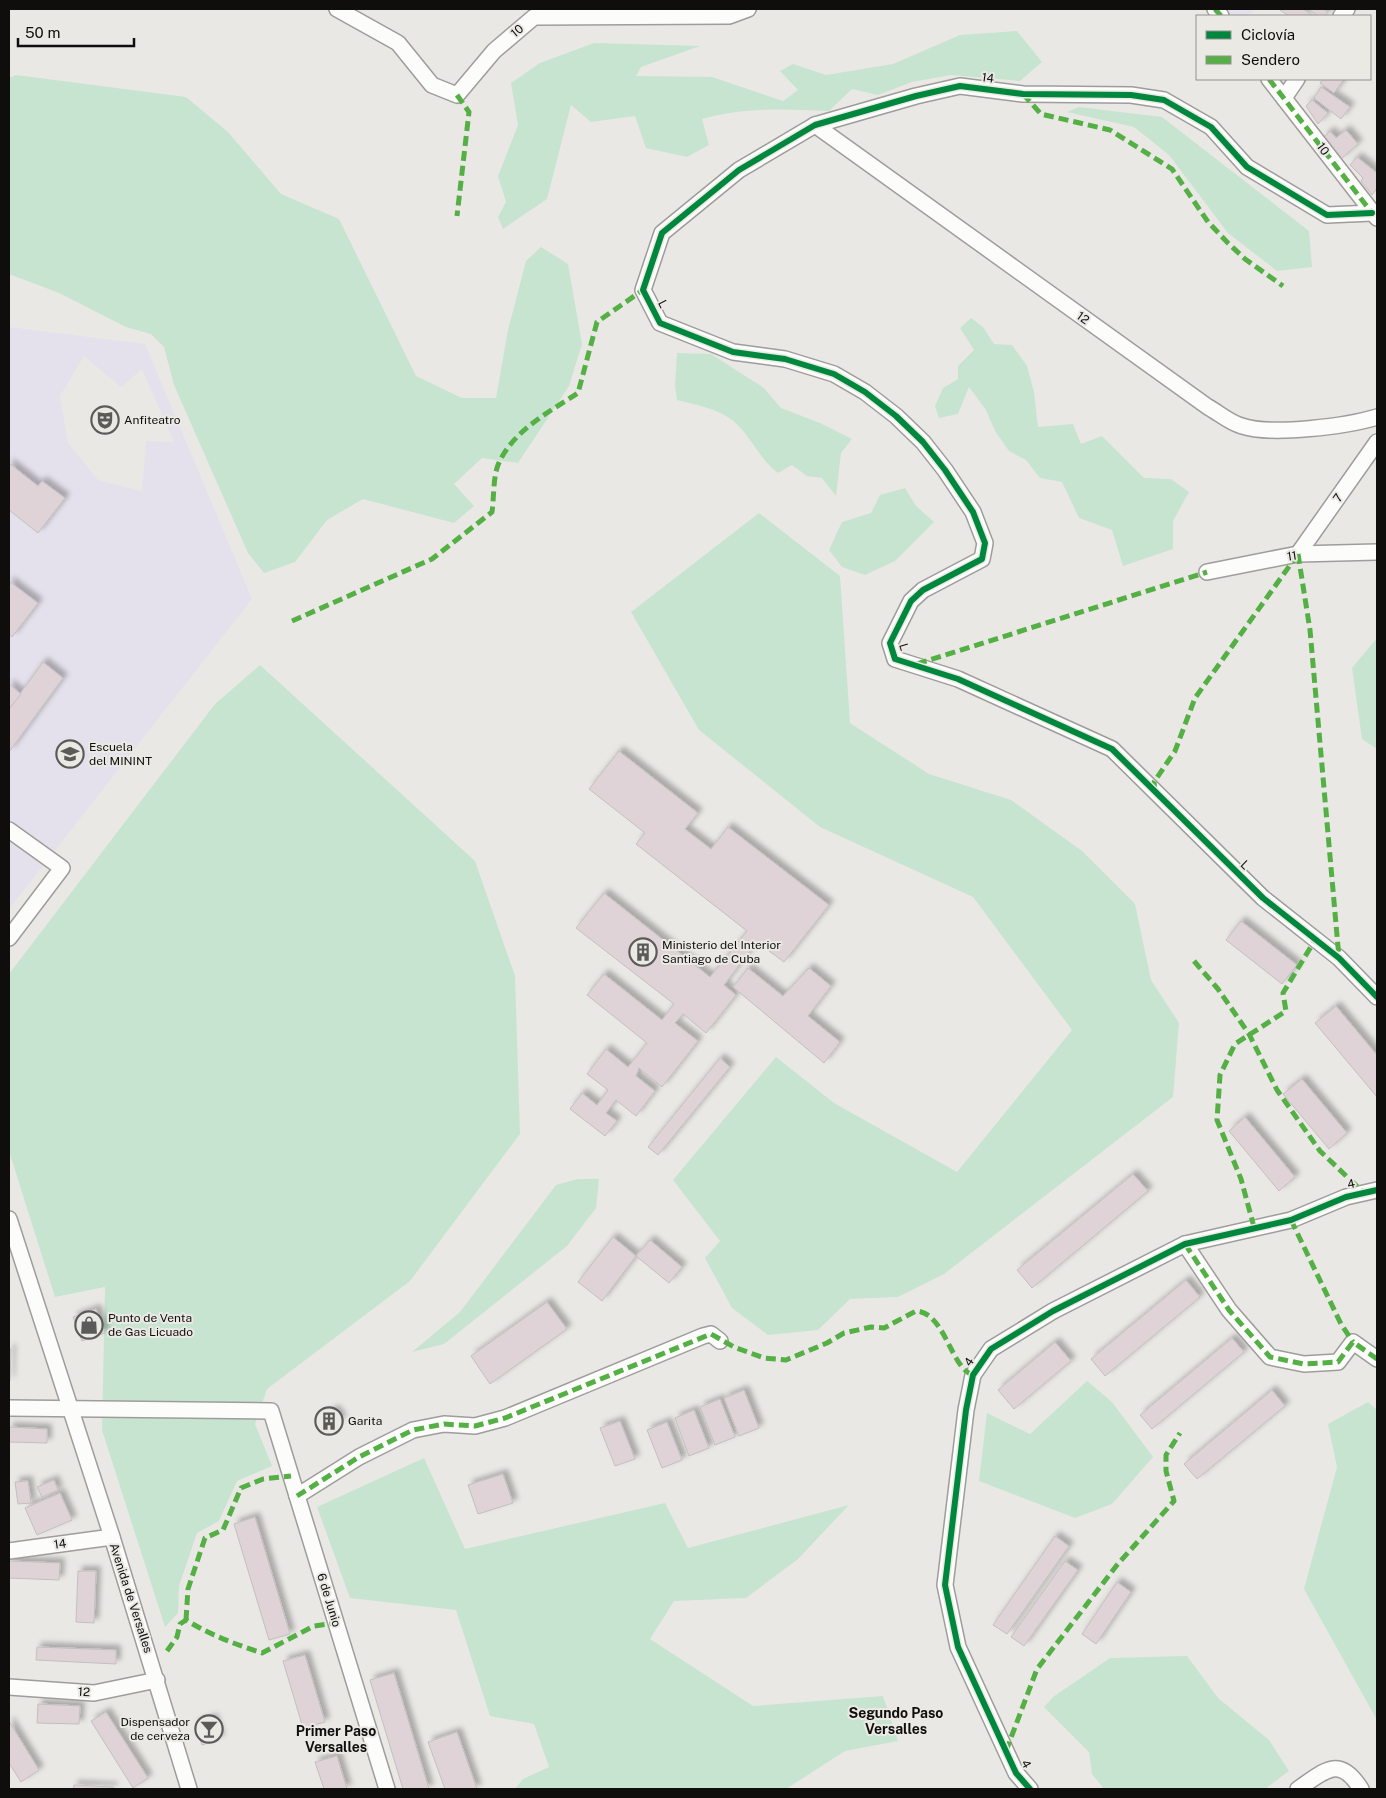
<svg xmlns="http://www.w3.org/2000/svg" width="1386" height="1798" font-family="'Public Sans',sans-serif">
  <defs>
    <filter id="shadow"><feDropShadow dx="4.5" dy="-4.5" stdDeviation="2.5" flood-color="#0004"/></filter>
  </defs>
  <rect width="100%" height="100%" fill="#eae8e5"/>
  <g fill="#e5e1ec" fill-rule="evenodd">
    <path d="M1220 9H1255L1249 16H1227Z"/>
    <path d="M9 327 145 344 252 599 9 909ZM84 356 121 387 142 369 174 442 146 441 142 491 98 480 68 443 60 396Z"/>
  </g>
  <g fill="#c7e4d0">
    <path d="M1017 31 1042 62 1020 81 951 75 912 82 878 95 852 89 829 111C786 109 744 107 702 119L709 145 687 157 646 148 635 116 591 122 571 105 547 199 503 229 498 217 506 202 498 176 518 125 511 83 540 63 594 43 700 46 641 67 636 76 712 77 783 101 798 90 780 71 793 64 826 75 893 64 960 35Z"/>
    <path d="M16 75 186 97 228 132 281 194 339 219 416 376 462 398H496L508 330 526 261 541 247 568 264 582 344 569 386 518 463 482 458 454 484 474 506 454 523 363 499 327 520 295 562 264 573 248 553 174 385 164 347 151 334 126 327 59 293 9 274V78Z"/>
    <path d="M1079 107 1162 117 1309 231 1312 267 1277 271 1228 233 1169 155 1134 127 1067 112Z"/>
    <path d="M971 318 983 327 994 344 1012 345 1027 366 1034 392 1038 427 1073 424 1081 444 1102 436 1144 478 1171 479 1189 492 1173 521V549L1123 566 1112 530 1079 518 1062 482 1040 478 1026 460 1009 451 995 431 986 410 969 387 958 414 939 418 935 406 943 388 958 379V366L974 350 960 328Z"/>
    <path d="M677 353 711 354 764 388 781 408 820 423 852 439 841 453 836 496 822 478 807 476 792 465 778 473C759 459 750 434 732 420 716 408 696 405 677 400L675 386Z"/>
    <path d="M905 488 916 506 934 522 895 561 865 575 842 567 829 550 842 522 871 513 880 495Z"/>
    <path d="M759 513 840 576 850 723 929 774 1011 800 1082 851 1135 904 1151 980 1179 1023 1173 1097 944 1274 898 1297 850 1299 818 1330 768 1335 732 1308 705 1258 720 1241 673 1180 776 1057 834 1103 957 1172 1072 1030 973 897 820 827 699 730 631 612Z"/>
    <path d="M1377 638V749L1362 739 1352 668Z"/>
    <path d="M260 665 475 861 515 976 520 1134 410 1281 267 1389 255 1424 272 1466 237 1481 219 1521 197 1533 179 1586 178 1613 165 1627 102 1430 105 1287 55 1297 9 1151V974L215 704Z"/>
    <path d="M578 1179H599L596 1208 567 1246 444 1344 412 1352 460 1312 556 1185Z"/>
    <path d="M1087 1381 1112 1402 1153 1457 1112 1504 1075 1518 979 1481 987 1413 1030 1434Z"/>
    <path d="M1368 1402 1377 1410V1720L1304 1589 1337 1467 1328 1424Z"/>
    <path d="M424 1458 465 1549 665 1503 688 1548 849 1505 798 1559 746 1598 674 1601 650 1639 753 1706 883 1696 898 1741 845 1751 786 1789H515L523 1779 549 1767 534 1724 490 1716 456 1610 350 1598 317 1507Z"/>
    <path d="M1187 1656 1218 1698 1269 1740 1289 1771 1265 1789H1104L1092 1774 1089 1752 1044 1707 1053 1697 1110 1658Z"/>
  </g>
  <g fill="#dfd3d7" stroke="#c1c0bf" filter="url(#shadow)">
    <path d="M1281 9H1303L1314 16H1289L1280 10Z"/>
    <path d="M1308 9H1323L1328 12 1325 16H1318Z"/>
    <path d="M1323 79H1344L1334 93 1320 83Z"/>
    <path d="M1321 87 1350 107 1341 119 1314 98Z"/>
    <path d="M1312 100 1328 113 1318 124 1306 106Z"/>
    <path d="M1346 130 1358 144 1341 159 1323 138 1330 131 1336 138Z"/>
    <path d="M1357 157 1377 173V188L1372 195 1361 181 1363 178 1350 165Z"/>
    <path d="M9 463 38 486 42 481 65 498 38 533 9 510Z"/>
    <path d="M9 581 38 603 12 637 9 634Z"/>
    <path d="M43 662 63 678 9 752V709Z"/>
    <path d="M9 684 21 694 9 709Z"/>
    <path d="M619 751 698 813 685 829 711 849 728 827 829 905 784 962 757 942 724 985 736 995 706 1033 683 1014 675 1023 698 1041 662 1087 639 1068 636 1076 655 1091 636 1116 616 1100 606 1113 617 1121 605 1136 570 1109 582 1093 597 1105 608 1090 587 1074 606 1049 628 1067 647 1043 587 995 604 974 662 1020 674 1004 576 928 604 893 710 977 747 931 636 844 645 833 589 789Z"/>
    <path d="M1241 921 1297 965 1282 984 1226 940Z"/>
    <path d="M748 968 783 996 809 968 831 986 808 1016 840 1042 824 1063 733 987Z"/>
    <path d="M1336 1006 1377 1055V1097L1315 1023Z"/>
    <path d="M720 1058 730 1067 658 1155 648 1147Z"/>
    <path d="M1302 1079 1347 1133 1329 1149 1283 1094Z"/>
    <path d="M1245 1117 1295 1177 1279 1191 1229 1131Z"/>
    <path d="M1133 1174 1148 1191 1032 1288 1017 1270Z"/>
    <path d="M613 1237 636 1256 602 1301 578 1282Z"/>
    <path d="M650 1240 682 1267 669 1283 636 1256Z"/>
    <path d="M1186 1280 1200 1297 1105 1376 1091 1359Z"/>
    <path d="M547 1302 567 1329 490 1384 471 1356Z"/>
    <path d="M96 1309 105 1333 82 1341 73 1317Z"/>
    <path d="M1232 1338 1244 1352 1152 1429 1140 1415Z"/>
    <path d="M1055 1342 1071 1361 1014 1409 998 1390Z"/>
    <path d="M9 1349H11L10 1381H9Z"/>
    <path d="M744 1390 759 1428 739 1436 724 1398Z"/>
    <path d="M1272 1390 1285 1406 1197 1479 1184 1464Z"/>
    <path d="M720 1399 735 1437 715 1445 700 1407Z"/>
    <path d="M334 1409 342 1419 324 1433 316 1424Z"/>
    <path d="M694 1410 709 1448 689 1456 675 1418Z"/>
    <path d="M620 1421 635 1459 615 1466 600 1428Z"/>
    <path d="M667 1422 682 1460 662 1468 647 1430Z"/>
    <path d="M9 1427 47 1429V1443L9 1442Z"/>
    <path d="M503 1474 513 1503 478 1514 468 1485Z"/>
    <path d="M54 1480 58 1490 42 1497 37 1487Z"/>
    <path d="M28 1481 31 1503 18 1504 15 1482Z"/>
    <path d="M60 1493 72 1520 37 1535 25 1508Z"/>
    <path d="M255 1517 290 1634 269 1640 234 1524Z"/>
    <path d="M1055 1536 1069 1546 1007 1634 993 1625Z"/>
    <path d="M9 1561 60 1563 59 1580 9 1578Z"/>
    <path d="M1065 1561 1078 1570 1024 1646 1011 1637Z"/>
    <path d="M78 1571H96L94 1623 76 1622Z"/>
    <path d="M1117 1582 1131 1592 1096 1644 1082 1634Z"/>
    <path d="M37 1647 116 1650V1664L36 1660Z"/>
    <path d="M305 1655 325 1722 303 1728 283 1661Z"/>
    <path d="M394 1673 429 1789H403L370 1680Z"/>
    <path d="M38 1704 80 1706 79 1724 37 1723Z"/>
    <path d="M106 1712 148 1778 133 1788 91 1721Z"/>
    <path d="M213 1718 220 1739 202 1745 195 1724Z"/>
    <path d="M9 1721 39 1770 21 1782 9 1763Z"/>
    <path d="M457 1732 477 1789H445L428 1742Z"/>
    <path d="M337 1756 347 1789H324L315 1762Z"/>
    <path d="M74 1785 113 1787V1789H73Z"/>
  </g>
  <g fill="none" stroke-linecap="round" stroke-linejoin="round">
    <g stroke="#9e9d9b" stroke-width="18">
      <g id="minor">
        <path d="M337 9 398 43 432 85 457 95 494 51 534 17 729 16 748 9"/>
        <path d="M1215 9 1221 16"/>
        <path d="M1341 16 1347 9"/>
        <path d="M1269 79 1377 218"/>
        <path d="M1284 98 1297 79"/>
        <path d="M815 125 1208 407C1219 413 1230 423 1242 426 1271 436 1348 426 1377 417"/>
        <path d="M1372 213 1327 215 1247 167 1211 127 1164 100 1131 95 1023 94 960 86 916 96 815 125 739 170 662 233 643 290 660 323 733 352 785 359 834 374 865 392 896 416 923 442 945 470 973 512 985 543 982 559 923 590 911 601 890 643 895 659 958 679 1112 749 1263 898 1339 958 1377 997"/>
        <path d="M1298 554 1377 442"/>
        <path d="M1207 572 1298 554 1377 552"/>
        <path d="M9 830 62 868 9 938"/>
        <path d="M9 1219 112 1537 189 1789"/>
        <path d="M1185 1244 1229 1310 1270 1357 1304 1364 1338 1362 1353 1342 1377 1359"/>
        <path d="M9 1408 271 1411 387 1789"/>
        <path d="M297 1496 359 1457 413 1430 444 1424 475 1426 505 1418 703 1336 711 1334 720 1341"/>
        <path d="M9 1551 112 1537"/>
        <path d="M9 1687 94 1693 157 1680"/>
        <path d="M1030 1789 1016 1773 958 1647 945 1585 966 1410 973 1375 991 1349 1053 1311 1185 1244 1291 1220 1346 1197 1377 1190"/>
        <path d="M1298 1789C1325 1771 1339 1754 1361 1789"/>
      </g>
    </g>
    <use href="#minor" stroke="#fcfcfb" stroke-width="15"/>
    <g stroke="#54b044" stroke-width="5" stroke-dasharray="10 5" stroke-linecap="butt">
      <path d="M1215 9 1221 16"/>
      <path d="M1269 79 1372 213"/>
      <path d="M1023 94 1041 114 1110 130 1172 169 1208 222 1228 243 1245 259 1283 286"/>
      <path d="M457 95 469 112 457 216"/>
      <path d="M1298 554 1310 630 1339 958"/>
      <path d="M292 621 432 559 492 512C494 498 493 478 498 465 512 431 549 412 578 393L597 322 643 290 644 286"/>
      <path d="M917 664 1207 572"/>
      <path d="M1155 791 1154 782 1175 751 1195 698 1298 554"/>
      <path d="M1194 961 1218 989 1249 1034 1277 1090 1320 1151 1364 1193"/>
      <path d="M1291 1220 1341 1324 1353 1342"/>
      <path d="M1254 1227 1241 1179 1217 1120 1220 1075 1235 1044 1286 1011 1283 993 1315 940"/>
      <path d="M1185 1244 1229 1310 1270 1357 1304 1364 1338 1362 1353 1342 1377 1359"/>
      <path d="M297 1496 359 1457 413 1430 444 1424 475 1426 505 1418 711 1334 734 1347 764 1358 786 1360 827 1343 844 1333 871 1327 884 1328 916 1311C945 1312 951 1369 973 1375"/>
      <path d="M186 1620 188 1589 205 1538 223 1530 241 1488 263 1479 291 1476"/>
      <path d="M167 1651 177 1637 180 1624 186 1620C210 1635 235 1644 262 1653L314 1626 336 1623"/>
      <path d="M1006 1751 1037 1669 1117 1565 1174 1501 1166 1471V1455L1180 1433"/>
    </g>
    <g stroke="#ebe9e4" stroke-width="9">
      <g id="cycleway">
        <path d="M1372 213 1327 215 1247 167 1211 127 1164 100 1131 95 1023 94 960 86 916 96 815 125 739 170 662 233 643 290 660 323 733 352 785 359 834 374 865 392 896 416 923 442 945 470 973 512 985 543 982 559 923 590 911 601 890 643 895 659 958 679 1112 749 1263 898 1339 958 1377 997"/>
        <path d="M1030 1789 1016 1773 958 1647 945 1585 966 1410 973 1375 991 1349 1053 1311 1185 1244 1291 1220 1346 1197 1377 1190"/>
      </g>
    </g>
    <use href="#cycleway" stroke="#00873e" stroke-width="6"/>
  </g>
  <defs>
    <g id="theatre-ring" transform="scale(1.4375)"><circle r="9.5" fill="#ebe9e4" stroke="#5c5a59" stroke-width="1.5"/><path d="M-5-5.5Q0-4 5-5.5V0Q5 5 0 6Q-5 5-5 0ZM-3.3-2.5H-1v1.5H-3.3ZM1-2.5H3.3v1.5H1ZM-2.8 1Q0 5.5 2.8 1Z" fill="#5c5a59"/></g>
    <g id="university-ring" transform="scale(1.4375)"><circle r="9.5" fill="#ebe9e4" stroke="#5c5a59" stroke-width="1.5"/><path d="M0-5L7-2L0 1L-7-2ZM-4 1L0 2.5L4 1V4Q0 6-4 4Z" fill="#5c5a59"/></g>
    <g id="building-ring" transform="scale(1.4375)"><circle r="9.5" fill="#ebe9e4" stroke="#5c5a59" stroke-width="1.5"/><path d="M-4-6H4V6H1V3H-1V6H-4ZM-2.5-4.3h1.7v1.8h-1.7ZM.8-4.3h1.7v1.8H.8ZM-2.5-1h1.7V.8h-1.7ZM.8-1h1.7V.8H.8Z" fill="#5c5a59"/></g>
    <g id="shop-ring" transform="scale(1.4375)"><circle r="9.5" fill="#ebe9e4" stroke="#5c5a59" stroke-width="1.5"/><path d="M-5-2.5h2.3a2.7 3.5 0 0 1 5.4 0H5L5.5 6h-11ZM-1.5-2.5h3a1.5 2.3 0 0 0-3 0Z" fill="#5c5a59"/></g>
    <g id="bar-ring" transform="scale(1.4375)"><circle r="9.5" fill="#ebe9e4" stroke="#5c5a59" stroke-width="1.5"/><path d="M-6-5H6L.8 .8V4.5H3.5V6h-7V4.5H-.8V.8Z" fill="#5c5a59"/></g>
  </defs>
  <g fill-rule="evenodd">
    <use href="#theatre-ring" x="105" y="420"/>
    <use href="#university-ring" x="70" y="754"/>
    <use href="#building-ring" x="643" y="952"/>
    <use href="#shop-ring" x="89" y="1325"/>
    <use href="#building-ring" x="329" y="1421"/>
    <use href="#bar-ring" x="209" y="1729"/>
  </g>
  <g text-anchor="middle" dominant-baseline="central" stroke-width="4" stroke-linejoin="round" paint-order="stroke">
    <g font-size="12" fill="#0f0e0d" stroke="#ebe9e4">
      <text transform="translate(517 31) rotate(-40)">10</text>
      <text transform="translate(988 78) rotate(8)">14</text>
      <text transform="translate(1323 149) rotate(53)">10</text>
      <text transform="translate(663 304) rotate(63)">L</text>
      <text transform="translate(1083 318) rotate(35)">12</text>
      <text transform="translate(1338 498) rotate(-55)">7</text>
      <text transform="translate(1292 556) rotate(-9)">11</text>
      <text transform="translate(904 647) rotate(72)">L</text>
      <text transform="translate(1245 865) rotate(44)">L</text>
      <text transform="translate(1351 1184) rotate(-13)">4</text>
      <text transform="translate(969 1362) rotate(-56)">4</text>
      <text transform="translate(60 1544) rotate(-8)">14</text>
      <text transform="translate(131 1598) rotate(72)">Avenida de Versalles</text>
      <text transform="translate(329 1600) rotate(73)">6 de Junio</text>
      <text transform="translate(84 1692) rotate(3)">12</text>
      <text transform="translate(1026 1764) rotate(60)">4</text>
    </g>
    <g font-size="12" fill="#0f0e0d" stroke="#ebe9e4" text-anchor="start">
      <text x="124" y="420">Anfiteatro</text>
      <text x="89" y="747">Escuela<tspan x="89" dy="14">del MININT</tspan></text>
      <text x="662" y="945">Ministerio del Interior<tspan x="662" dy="14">Santiago de Cuba</tspan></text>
      <text x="108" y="1318">Punto de Venta<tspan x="108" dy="14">de Gas Licuado</tspan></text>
      <text x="348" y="1421">Garita</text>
      <text x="190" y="1722" text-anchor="end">Dispensador<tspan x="190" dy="14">de cerveza</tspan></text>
    </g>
    <g font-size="14" font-weight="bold" fill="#0f0e0d" stroke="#ebe9e4">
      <text x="896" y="1713">Segundo Paso<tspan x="896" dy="16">Versalles</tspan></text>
      <text x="336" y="1731">Primer Paso<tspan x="336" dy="16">Versalles</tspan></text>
    </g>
  </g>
  <rect width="1386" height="1798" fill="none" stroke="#0f0e0d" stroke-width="20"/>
  <rect x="1196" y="15" width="175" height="65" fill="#ebe9e4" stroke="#93918e"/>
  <rect x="1206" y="31" width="25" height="8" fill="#00873e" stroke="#93918e"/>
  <text x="1241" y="40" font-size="15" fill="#0f0e0d">Ciclovía</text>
  <rect x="1206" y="56" width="25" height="8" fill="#54b044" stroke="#93918e"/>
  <text x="1241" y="65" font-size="15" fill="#0f0e0d">Sendero</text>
  <path d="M18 38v8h116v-8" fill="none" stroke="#0f0e0d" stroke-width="2.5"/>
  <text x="25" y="38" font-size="15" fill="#0f0e0d" stroke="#ebe9e4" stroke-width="4" paint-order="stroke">50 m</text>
</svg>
